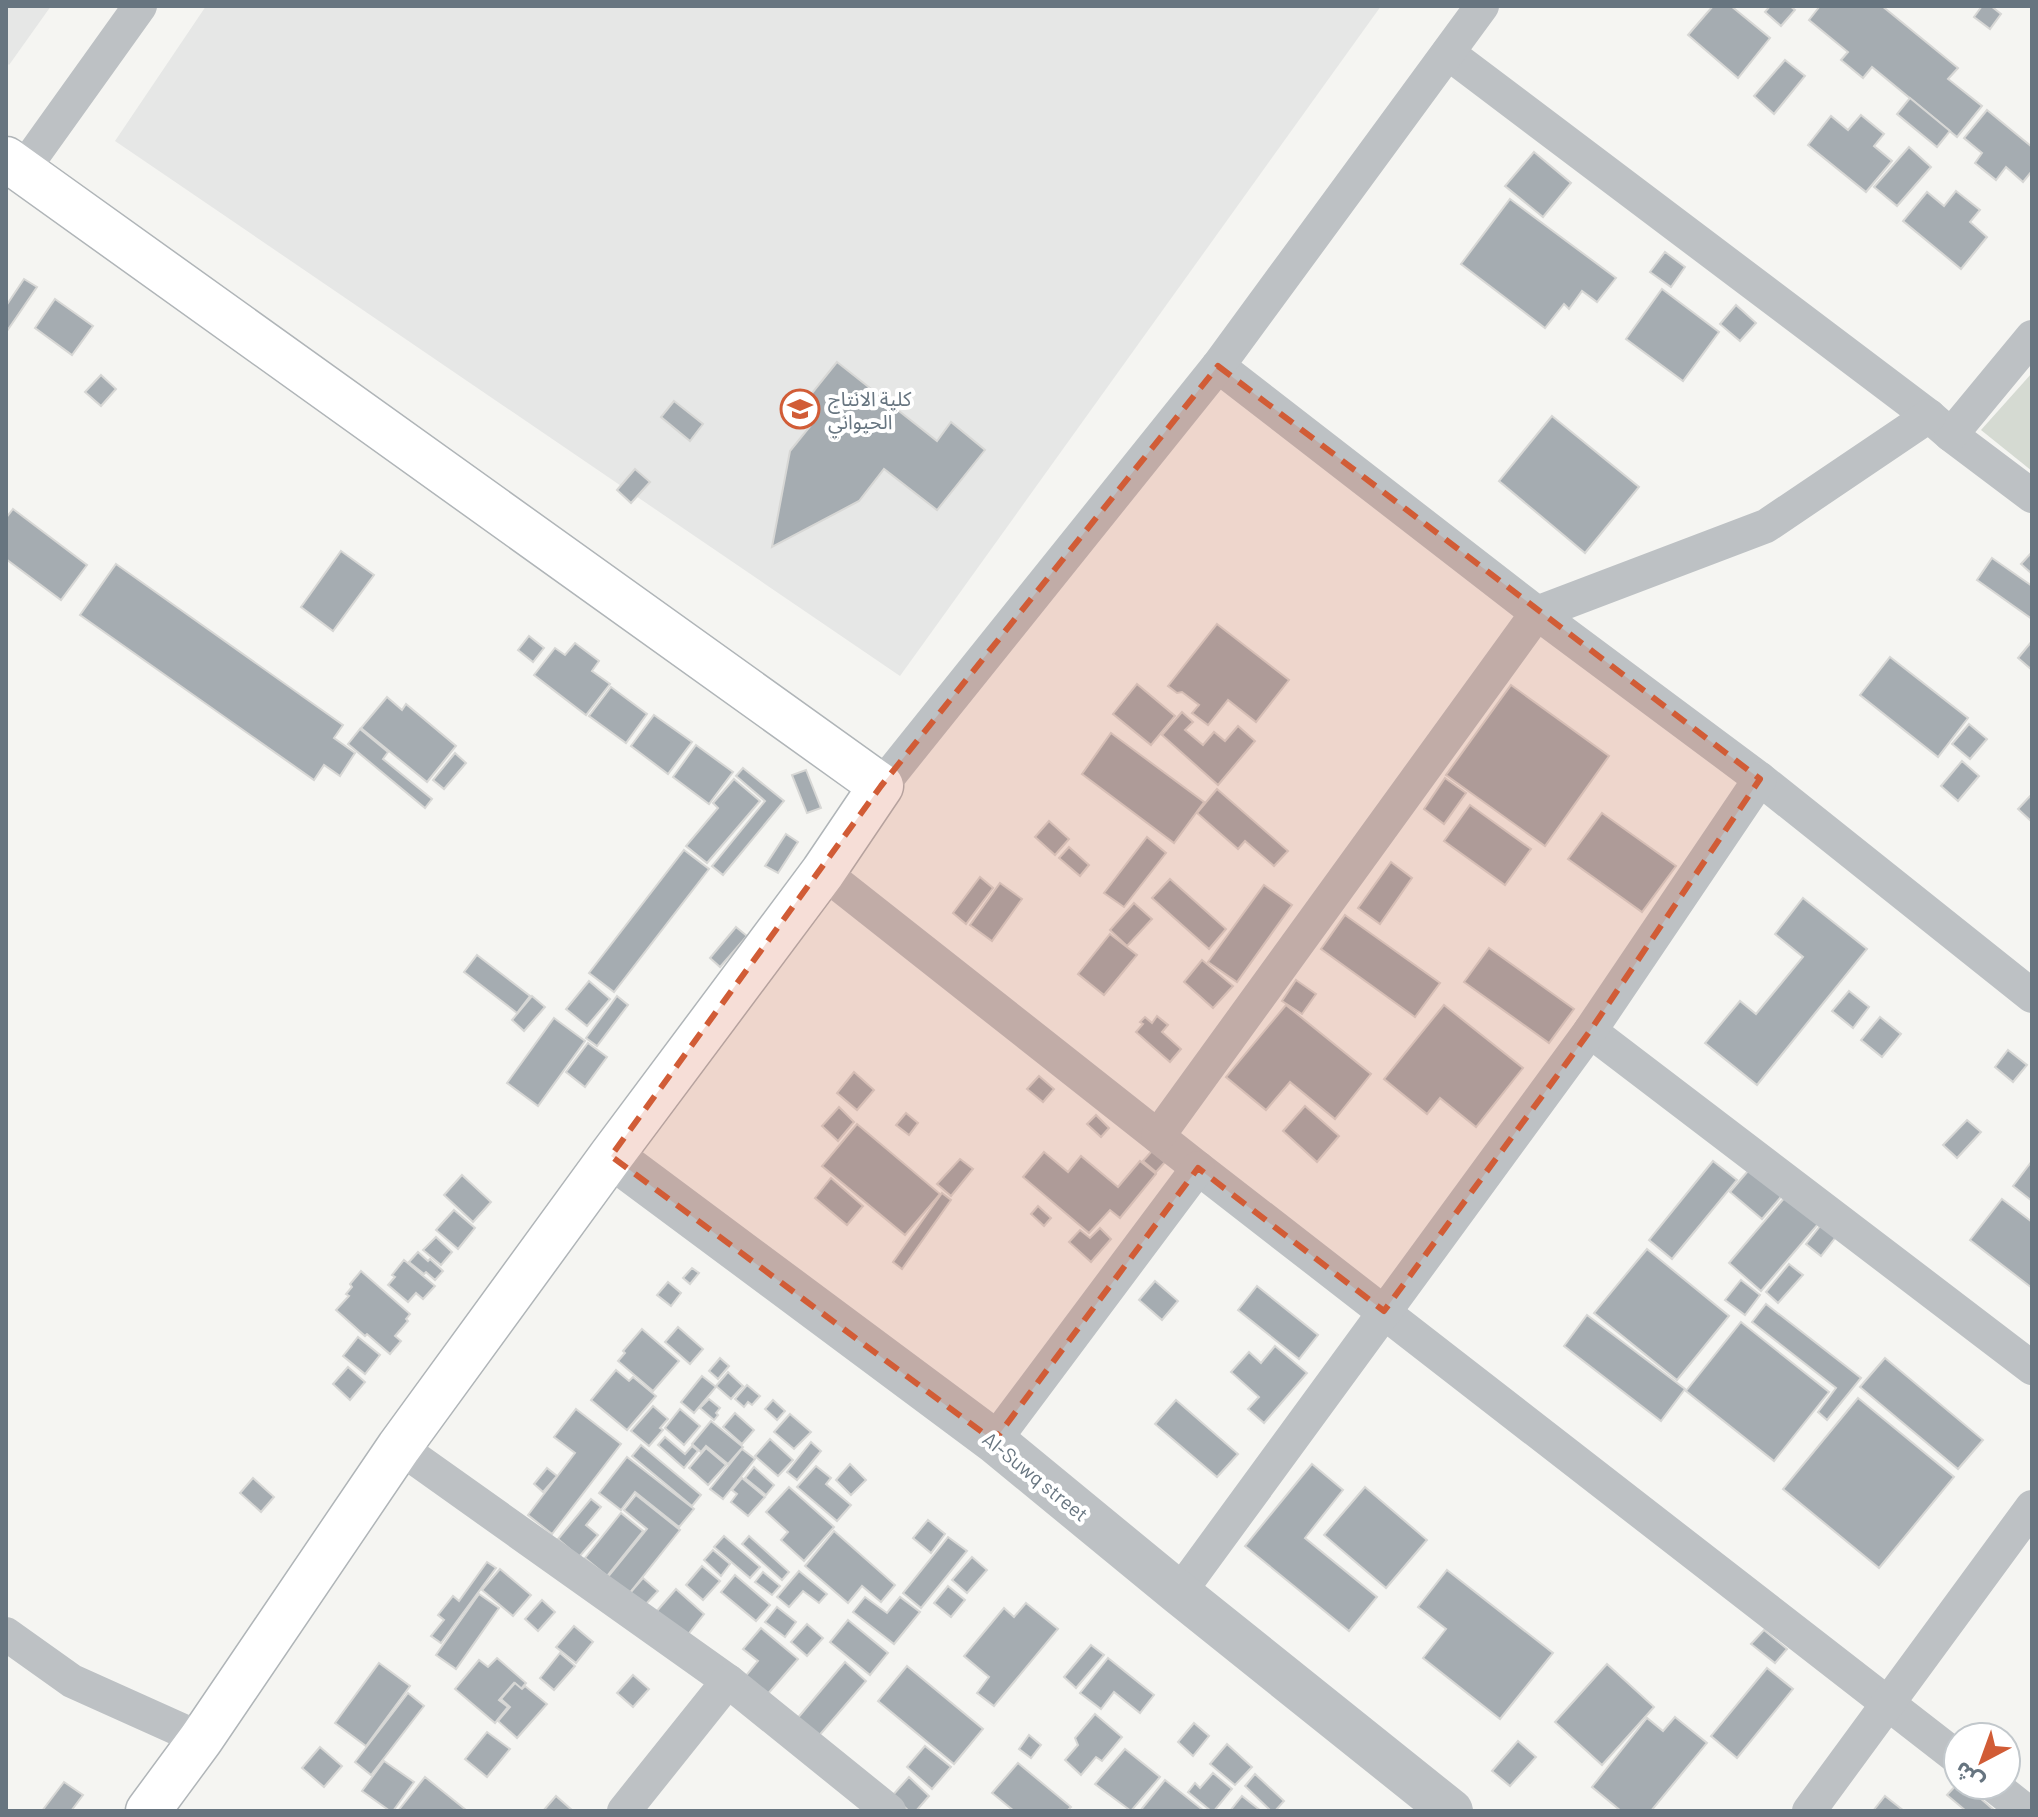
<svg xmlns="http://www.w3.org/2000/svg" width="2038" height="1817" font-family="Barlow,'Noto Sans Arabic',sans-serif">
  <rect width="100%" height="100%" fill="#f5f5f2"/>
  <g fill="#e6e7e6">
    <path d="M6 6H51L9 65 6 62Z"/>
    <path d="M206 6H1381L900 676 115 141Z"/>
  </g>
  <path fill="#d5dad2" d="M2032 373V471L1981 430Z"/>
  <g fill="#a5acb1" stroke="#d7d7d5" stroke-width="2">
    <path d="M1713 6H1731L1770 38 1738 78 1688 35Z"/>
    <path d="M1770 6H1790L1795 10 1781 26 1765 12Z"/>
    <path d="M1820 6H1882L1958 68 1948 79 1982 106 1957 137 1872 67 1863 78 1841 60 1848 52 1809 20Z"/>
    <path d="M1982 6H1991L2001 14 1990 29 1974 17Z"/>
    <path d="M1785 60 1805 76 1774 114 1754 96Z"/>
    <path d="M1910 98 1950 131 1937 147 1897 114Z"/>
    <path d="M1987 110 2032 147V171L2023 182 2006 167 1996 180 1975 163 1982 153 1964 138Z"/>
    <path d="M1861 115 1884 134 1874 146 1892 161 1866 192 1808 145 1831 116 1848 130Z"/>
    <path d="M1909 147 1931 167 1897 206 1874 187Z"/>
    <path d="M1534 152 1571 183 1543 217 1505 186Z"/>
    <path d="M1956 191 1980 210 1970 222 1987 237 1961 269 1903 221 1927 192 1944 206Z"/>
    <path d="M1510 199 1616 278 1597 302 1582 291 1569 309 1564 304 1545 328 1461 264Z"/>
    <path d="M1665 252 1685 267 1671 287 1650 272Z"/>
    <path d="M24 279 37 287 7 331 6 306Z"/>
    <path d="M1662 289 1719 332 1683 381 1626 339Z"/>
    <path d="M55 299 93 326 72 355 35 328Z"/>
    <path d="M1736 305 1756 323 1740 341 1720 324Z"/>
    <path d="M837 362 937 441 951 422 985 450 937 510 884 469 859 501 772 547 790 451 816 419 800 408Z"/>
    <path d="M101 375 116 389 101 406 85 392Z"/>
    <path d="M674 401 703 424 690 441 661 417Z"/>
    <path d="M1552 416 1639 487 1585 553 1499 481Z"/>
    <path d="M635 469 650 482 631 503 617 490Z"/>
    <path d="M13 509 87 565 61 600 6 559V518Z"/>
    <path d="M341 551 374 575 333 631 301 607Z"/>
    <path d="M2032 552V574L2021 564Z"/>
    <path d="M1992 558 2032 586V619L1977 580Z"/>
    <path d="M116 564 343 725 334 738 355 753 340 776 324 765 314 780 80 615Z"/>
    <path d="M1217 624 1289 680 1256 722 1228 700 1208 725 1192 713 1199 705 1182 692 1177 693 1168 686Z"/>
    <path d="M529 636 544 648 533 662 518 650Z"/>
    <path d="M2032 641V670L2018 658Z"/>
    <path d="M575 643 599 661 592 671 610 684 586 715 534 675 555 648 565 655Z"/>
    <path d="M1890 657 1968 718 1938 757 1860 695Z"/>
    <path d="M1137 684 1175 716 1151 745 1113 714Z"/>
    <path d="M1511 685 1609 756 1545 846 1446 775Z"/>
    <path d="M611 687 647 714 626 743 589 716Z"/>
    <path d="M387 697 402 710 406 704 456 746 427 782 361 728Z"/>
    <path d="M1182 712 1193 722 1185 730 1203 745 1214 732 1225 741 1238 726 1255 741 1218 785 1162 735Z"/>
    <path d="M654 715 692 742 668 774 631 746Z"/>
    <path d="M1969 724 1987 739 1970 759 1952 744Z"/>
    <path d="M360 729 388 752 383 759 432 799 425 808 348 744Z"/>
    <path d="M1111 733 1204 802 1174 843 1082 774Z"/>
    <path d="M696 745 733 772 709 804 673 777Z"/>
    <path d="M455 753 466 763 444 789 433 780Z"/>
    <path d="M1962 761 1979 776 1958 801 1941 786Z"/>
    <path d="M743 768 784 801 723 875 712 866 765 801 736 776Z"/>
    <path d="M806 770 821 808 807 813 792 775Z"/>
    <path d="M1445 778 1466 793 1444 824 1424 809Z"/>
    <path d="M734 779 760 801 707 863 686 846 718 808 713 803Z"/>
    <path d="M1217 789 1288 851 1274 866 1245 841 1238 849 1197 813Z"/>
    <path d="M2032 794V822L2018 809Z"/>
    <path d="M1470 805 1531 849 1505 885 1444 841Z"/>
    <path d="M1602 813 1676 866 1642 912 1568 859Z"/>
    <path d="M1049 821 1069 839 1055 855 1035 837Z"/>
    <path d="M786 834 798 842 778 873 765 866Z"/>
    <path d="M1147 837 1166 853 1124 907 1104 893Z"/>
    <path d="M1069 847 1089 865 1080 876 1059 858Z"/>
    <path d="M684 850 709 869 614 992 589 973Z"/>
    <path d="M1391 862 1412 878 1380 924 1358 908Z"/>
    <path d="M980 877 993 888 966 924 953 913Z"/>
    <path d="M1170 879 1226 929 1209 949 1152 898Z"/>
    <path d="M1000 883 1022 899 992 941 970 925Z"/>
    <path d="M1264 885 1292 905 1237 982 1208 962Z"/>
    <path d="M1803 898 1867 949 1757 1085 1705 1043 1740 1001 1756 1014 1803 957 1775 934Z"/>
    <path d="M1134 903 1152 919 1127 946 1110 930Z"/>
    <path d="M1345 915 1440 983 1415 1017 1321 949Z"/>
    <path d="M736 927 747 936 720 967 710 958Z"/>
    <path d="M1110 934 1137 955 1104 995 1078 974Z"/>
    <path d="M1489 948 1574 1009 1549 1043 1464 982Z"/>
    <path d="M477 955 530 996 517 1013 464 972Z"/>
    <path d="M1202 960 1233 986 1213 1008 1184 982Z"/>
    <path d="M1296 980 1316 994 1302 1014 1282 1001Z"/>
    <path d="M589 981 610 999 587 1026 566 1009Z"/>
    <path d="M1849 991 1869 1007 1853 1028 1832 1011Z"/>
    <path d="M532 996 545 1007 524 1031 512 1020Z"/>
    <path d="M617 996 628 1005 597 1046 586 1038Z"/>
    <path d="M1286 1005 1371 1074 1335 1119 1290 1082 1266 1110 1226 1077Z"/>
    <path d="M1444 1005 1523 1068 1476 1127 1440 1098 1427 1114 1384 1079Z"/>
    <path d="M1157 1016 1168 1025 1162 1032 1181 1049 1170 1062 1136 1032 1143 1024 1140 1022 1145 1017 1152 1023Z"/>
    <path d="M1880 1017 1901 1034 1882 1057 1861 1040Z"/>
    <path d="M554 1018 585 1041 538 1106 507 1083Z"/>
    <path d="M588 1043 607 1057 585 1087 566 1072Z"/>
    <path d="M2008 1050 2027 1065 2013 1082 1995 1067Z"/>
    <path d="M854 1072 874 1090 857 1110 837 1093Z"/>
    <path d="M1039 1076 1054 1089 1043 1102 1027 1089Z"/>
    <path d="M1305 1106 1339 1136 1317 1162 1283 1131Z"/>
    <path d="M839 1107 854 1122 838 1141 822 1126Z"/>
    <path d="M906 1113 918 1123 909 1135 896 1125Z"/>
    <path d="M1096 1115 1109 1128 1101 1137 1087 1124Z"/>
    <path d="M1967 1120 1981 1132 1957 1158 1943 1145Z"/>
    <path d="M857 1124 940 1194 905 1235 822 1166Z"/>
    <path d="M1152 1151 1165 1162 1156 1172 1143 1161Z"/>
    <path d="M1044 1152 1068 1172 1081 1156 1118 1187 1140 1161 1156 1174 1120 1218 1110 1210 1089 1233 1023 1177Z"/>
    <path d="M960 1159 973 1169 951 1196 937 1184Z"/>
    <path d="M1713 1161 1737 1180 1672 1259 1649 1240Z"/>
    <path d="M2032 1161V1201L2013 1186Z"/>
    <path d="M1754 1164 1786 1191 1762 1219 1730 1192Z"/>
    <path d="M462 1175 491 1202 473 1222 444 1195Z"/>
    <path d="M831 1178 863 1206 847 1225 815 1198Z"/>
    <path d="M942 1193 951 1200 902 1269 893 1262Z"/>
    <path d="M1786 1196 1819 1223 1761 1291 1729 1263Z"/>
    <path d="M2002 1199 2032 1222V1288L1970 1240Z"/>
    <path d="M1038 1206 1051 1218 1044 1226 1031 1214Z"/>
    <path d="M454 1210 475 1228 458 1249 436 1230Z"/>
    <path d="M1824 1221 1839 1233 1821 1256 1806 1244Z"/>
    <path d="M1100 1228 1111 1239 1091 1262 1069 1242 1080 1230 1090 1238Z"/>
    <path d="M436 1237 452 1252 441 1265 423 1250Z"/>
    <path d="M1647 1249 1729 1316 1677 1380 1594 1313Z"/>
    <path d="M418 1252 428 1261 430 1259 443 1271 435 1280 426 1272 424 1274 409 1262Z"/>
    <path d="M404 1260 435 1286 423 1299 416 1293 408 1302 388 1285 395 1277 392 1275Z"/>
    <path d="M1789 1264 1803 1275 1778 1303 1766 1292Z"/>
    <path d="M692 1268 699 1273 690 1284 683 1278Z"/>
    <path d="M361 1271 410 1314 406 1319 408 1321 395 1336 401 1341 390 1354 367 1334 365 1336 336 1310 349 1296 346 1294 352 1287 350 1284Z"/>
    <path d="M1741 1280 1760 1295 1745 1315 1725 1300Z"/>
    <path d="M1155 1281 1178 1301 1162 1320 1139 1300Z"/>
    <path d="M668 1282 681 1293 671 1306 657 1295Z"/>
    <path d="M1257 1286 1318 1335 1299 1359 1238 1310Z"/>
    <path d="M1766 1304 1861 1378 1827 1420 1818 1412 1836 1388 1752 1322Z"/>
    <path d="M1587 1315 1685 1389 1661 1421 1564 1346Z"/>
    <path d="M1741 1322 1829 1392 1774 1461 1686 1391Z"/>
    <path d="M678 1327 703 1349 690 1364 665 1342Z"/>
    <path d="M642 1329 679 1361 653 1391 618 1361 625 1353 623 1351Z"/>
    <path d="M358 1337 380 1355 365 1374 343 1356Z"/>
    <path d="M1275 1346 1307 1373 1264 1423 1248 1409 1259 1397 1231 1372 1249 1352 1261 1363Z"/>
    <path d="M720 1358 729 1366 718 1379 709 1371Z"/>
    <path d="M1885 1358 1983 1440 1958 1469 1860 1387Z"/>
    <path d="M348 1367 365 1382 350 1400 333 1384Z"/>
    <path d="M616 1370 629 1381 633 1377 656 1396 627 1430 591 1400Z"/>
    <path d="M728 1372 743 1386 731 1399 716 1386Z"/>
    <path d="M702 1376 716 1387 694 1413 681 1402Z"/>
    <path d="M747 1385 760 1396 752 1405 748 1402 744 1407 735 1399Z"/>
    <path d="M1858 1398 1954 1477 1879 1568 1783 1489Z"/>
    <path d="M709 1399 720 1408 716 1413 718 1415 714 1420 700 1408Z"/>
    <path d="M773 1400 785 1411 777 1420 765 1409Z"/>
    <path d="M1176 1400 1238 1454 1217 1477 1155 1424Z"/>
    <path d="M653 1406 668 1419 660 1428 663 1430 649 1446 631 1431Z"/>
    <path d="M576 1409 621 1444 552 1534 528 1515 575 1453 554 1437Z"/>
    <path d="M680 1409 700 1426 684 1445 665 1428Z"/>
    <path d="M735 1413 754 1430 742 1444 723 1427Z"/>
    <path d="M790 1414 811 1432 794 1449 774 1432Z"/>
    <path d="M711 1421 743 1447 728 1464 706 1446 701 1452 692 1444Z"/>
    <path d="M665 1437 685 1454 692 1446 698 1451 684 1468 658 1445Z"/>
    <path d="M770 1439 793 1460 778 1476 755 1456Z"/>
    <path d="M811 1442 821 1451 797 1480 787 1472Z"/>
    <path d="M641 1445 701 1495 692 1506 632 1456Z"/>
    <path d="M706 1448 726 1465 708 1485 689 1468Z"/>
    <path d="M742 1449 755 1459 723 1499 710 1489Z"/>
    <path d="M627 1457 694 1509 679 1527 635 1492 621 1510 599 1493Z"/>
    <path d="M850 1464 866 1480 851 1495 836 1480Z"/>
    <path d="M1312 1464 1343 1490 1305 1538 1377 1597 1349 1631 1245 1546Z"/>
    <path d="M816 1466 831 1478 826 1484 851 1505 837 1521 797 1487Z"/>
    <path d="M754 1467 774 1485 766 1495 745 1478Z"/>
    <path d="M547 1468 557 1476 543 1492 534 1484Z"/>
    <path d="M253 1478 274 1497 261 1512 240 1493Z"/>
    <path d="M742 1478 765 1497 748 1516 731 1502 737 1494 732 1490Z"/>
    <path d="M789 1487 834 1527 804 1561 781 1540 788 1532 766 1512Z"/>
    <path d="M1365 1487 1427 1540 1386 1588 1324 1535Z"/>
    <path d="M636 1495 680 1530 628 1595 607 1578 647 1529 624 1510Z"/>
    <path d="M591 1499 601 1507 586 1525 598 1535 579 1557 558 1539Z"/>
    <path d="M621 1513 643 1531 607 1576 585 1558Z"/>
    <path d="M928 1520 945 1534 931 1553 913 1538Z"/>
    <path d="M834 1531 895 1585 881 1602 862 1586 848 1603 805 1566Z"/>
    <path d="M724 1536 760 1567 750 1578 714 1547Z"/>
    <path d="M749 1536 789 1572 782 1580 742 1544Z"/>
    <path d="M948 1537 967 1551 921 1608 903 1593Z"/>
    <path d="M713 1550 730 1564 721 1576 704 1560Z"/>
    <path d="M972 1557 987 1570 967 1593 952 1580Z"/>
    <path d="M487 1562 496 1568 441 1643 431 1636 444 1620 438 1615 453 1596 459 1601Z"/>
    <path d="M702 1566 720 1581 703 1600 686 1585Z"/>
    <path d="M500 1569 531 1595 513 1616 482 1590Z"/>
    <path d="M1447 1570 1553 1653 1500 1719 1423 1658 1446 1629 1418 1607Z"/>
    <path d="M799 1571 827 1594 819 1603 803 1591 789 1607 777 1597Z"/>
    <path d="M763 1572 780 1586 772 1595 755 1582Z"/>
    <path d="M735 1575 770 1605 756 1621 721 1592Z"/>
    <path d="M643 1578 658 1591 645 1605 630 1593Z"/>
    <path d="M948 1586 965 1600 951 1617 934 1603Z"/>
    <path d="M676 1589 704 1614 686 1637 656 1612Z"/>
    <path d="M479 1594 499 1608 456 1669 436 1655Z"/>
    <path d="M865 1597 887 1613 900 1597 920 1612 894 1644 853 1612Z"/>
    <path d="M542 1600 555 1612 538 1631 525 1619Z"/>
    <path d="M1026 1603 1058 1629 994 1706 977 1693 989 1677 964 1656 1004 1608 1014 1617Z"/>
    <path d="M777 1607 796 1622 785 1637 765 1622Z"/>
    <path d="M848 1620 888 1653 870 1675 830 1642Z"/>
    <path d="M807 1624 823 1638 807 1656 791 1642Z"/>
    <path d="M574 1626 593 1642 576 1663 556 1647Z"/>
    <path d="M761 1628 798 1659 766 1696 744 1678 758 1661 743 1649Z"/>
    <path d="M1764 1630 1787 1649 1775 1663 1751 1644Z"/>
    <path d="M1091 1645 1104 1655 1076 1688 1064 1677Z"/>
    <path d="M560 1653 575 1666 554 1690 540 1678Z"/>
    <path d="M497 1658 526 1683 521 1689 514 1683 499 1700 508 1707 495 1723 455 1689 479 1660 488 1667Z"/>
    <path d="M1108 1658 1154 1695 1140 1713 1114 1692 1101 1709 1080 1693Z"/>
    <path d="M845 1662 866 1681 817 1738 796 1720Z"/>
    <path d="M379 1663 410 1686 366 1746 335 1723Z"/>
    <path d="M1607 1664 1654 1707 1602 1765 1555 1722Z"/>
    <path d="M907 1666 983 1729 954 1764 878 1701Z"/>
    <path d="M1767 1668 1793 1689 1737 1758 1711 1736Z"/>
    <path d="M633 1675 649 1689 633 1707 617 1693Z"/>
    <path d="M515 1683 522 1689 525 1686 547 1704 517 1738 498 1721 510 1707 501 1699Z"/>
    <path d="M408 1693 424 1706 371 1775 355 1762Z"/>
    <path d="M1095 1714 1122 1737 1102 1761 1096 1757 1081 1775 1065 1760 1078 1745 1075 1738Z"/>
    <path d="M1675 1717 1707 1743 1651 1811H1621L1592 1787 1647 1718 1663 1731Z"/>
    <path d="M1194 1723 1209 1736 1193 1756 1178 1742Z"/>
    <path d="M487 1732 510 1749 487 1777 465 1759Z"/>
    <path d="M1029 1735 1041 1745 1031 1758 1019 1749Z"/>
    <path d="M1518 1741 1536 1757 1510 1786 1492 1771Z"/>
    <path d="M1227 1744 1252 1767 1235 1785 1210 1764Z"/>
    <path d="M925 1746 951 1767 932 1789 907 1767Z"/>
    <path d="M320 1747 342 1766 324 1787 302 1768Z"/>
    <path d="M1125 1749 1160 1777 1131 1811 1095 1784Z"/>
    <path d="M384 1761 414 1782 393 1811H390L362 1791Z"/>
    <path d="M1018 1763 1071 1807 1067 1811H1014L992 1793Z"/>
    <path d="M1213 1773 1232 1789 1214 1811H1211L1188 1792 1195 1783 1200 1788Z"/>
    <path d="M1255 1774 1284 1801 1275 1811H1271L1245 1786Z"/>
    <path d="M425 1777 466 1810 465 1811H398Z"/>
    <path d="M909 1777 929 1796 916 1811H909L892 1796Z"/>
    <path d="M1165 1780 1204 1811H1140Z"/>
    <path d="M64 1782 83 1795 71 1811H42Z"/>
    <path d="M1958 1783V1785H1965L1995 1811H1966L1947 1795Z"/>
    <path d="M556 1796 573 1811H543Z"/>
    <path d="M1242 1796 1261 1811H1230Z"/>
    <path d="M1885 1796 1904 1811H1873Z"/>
  </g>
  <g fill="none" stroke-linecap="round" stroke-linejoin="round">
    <g stroke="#b0b5b8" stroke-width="47">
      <path id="primary" d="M6 159 881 786 823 872 611 1156 399 1447 201 1739 148 1811"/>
    </g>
    <g stroke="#bdc1c4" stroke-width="34">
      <path d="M1448 53 1929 416 1951 435 2032 496"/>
      <path d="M22 171 140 6"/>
      <path d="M1218 366 1537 613 1760 779 2032 996"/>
      <path d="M1951 435 2032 337"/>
      <path d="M881 786 1218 366 1482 6"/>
      <path d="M823 872 1198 1168 1958 1758"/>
      <path d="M1590 1031 2032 1368"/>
      <path d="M1158 1136 1537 613 1766 526 1929 416"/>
      <path d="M994 1441 1198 1168"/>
      <path d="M399 1447 728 1681 889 1811"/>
      <path d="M1179 1593 1590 1031 1760 779"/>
      <path d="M6 1634 72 1681 201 1739"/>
      <path d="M1993 1785 2026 1811"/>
      <path d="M624 1811 728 1681"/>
      <path d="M1809 1811 2032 1507"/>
    </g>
    <path stroke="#bdc1c4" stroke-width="44" d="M611 1156 994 1441 1179 1593 1451 1811"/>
    <use href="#primary" stroke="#fff" stroke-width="44"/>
  </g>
  <path fill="#d15c36" fill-opacity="0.2" stroke="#d15c36" stroke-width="6" stroke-dasharray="16 10" stroke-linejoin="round" d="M1218 366 1760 779 1590 1031 1384 1311 1198 1168 994 1441 611 1156 881 786Z"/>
  <defs>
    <g id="university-ring" transform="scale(2)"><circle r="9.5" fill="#fff" stroke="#d15c36" stroke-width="1.5"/><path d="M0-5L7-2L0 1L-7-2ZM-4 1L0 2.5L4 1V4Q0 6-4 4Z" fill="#d15c36"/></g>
  </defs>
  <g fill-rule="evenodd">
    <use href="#university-ring" x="800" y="409"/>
  </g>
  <g text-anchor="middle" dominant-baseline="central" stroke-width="8" stroke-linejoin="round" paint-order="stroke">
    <g font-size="20" fill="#677580" stroke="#fff" text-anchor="start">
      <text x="828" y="398">كلية الانتاج<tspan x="828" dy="23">الحيواني</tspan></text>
    </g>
    <g font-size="20" fill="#677580" stroke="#fff">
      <text transform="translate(1036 1476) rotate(39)">Al-Suwq street</text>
    </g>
  </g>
  <rect width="2038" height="1817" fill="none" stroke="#677580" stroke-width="16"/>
  <g transform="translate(1982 1761) rotate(221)"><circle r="38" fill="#ffffff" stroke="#c2c8cc" stroke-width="2"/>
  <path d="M0-6L14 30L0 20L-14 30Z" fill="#d15c36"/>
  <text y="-12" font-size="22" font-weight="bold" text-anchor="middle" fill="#677580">ش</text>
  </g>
</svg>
